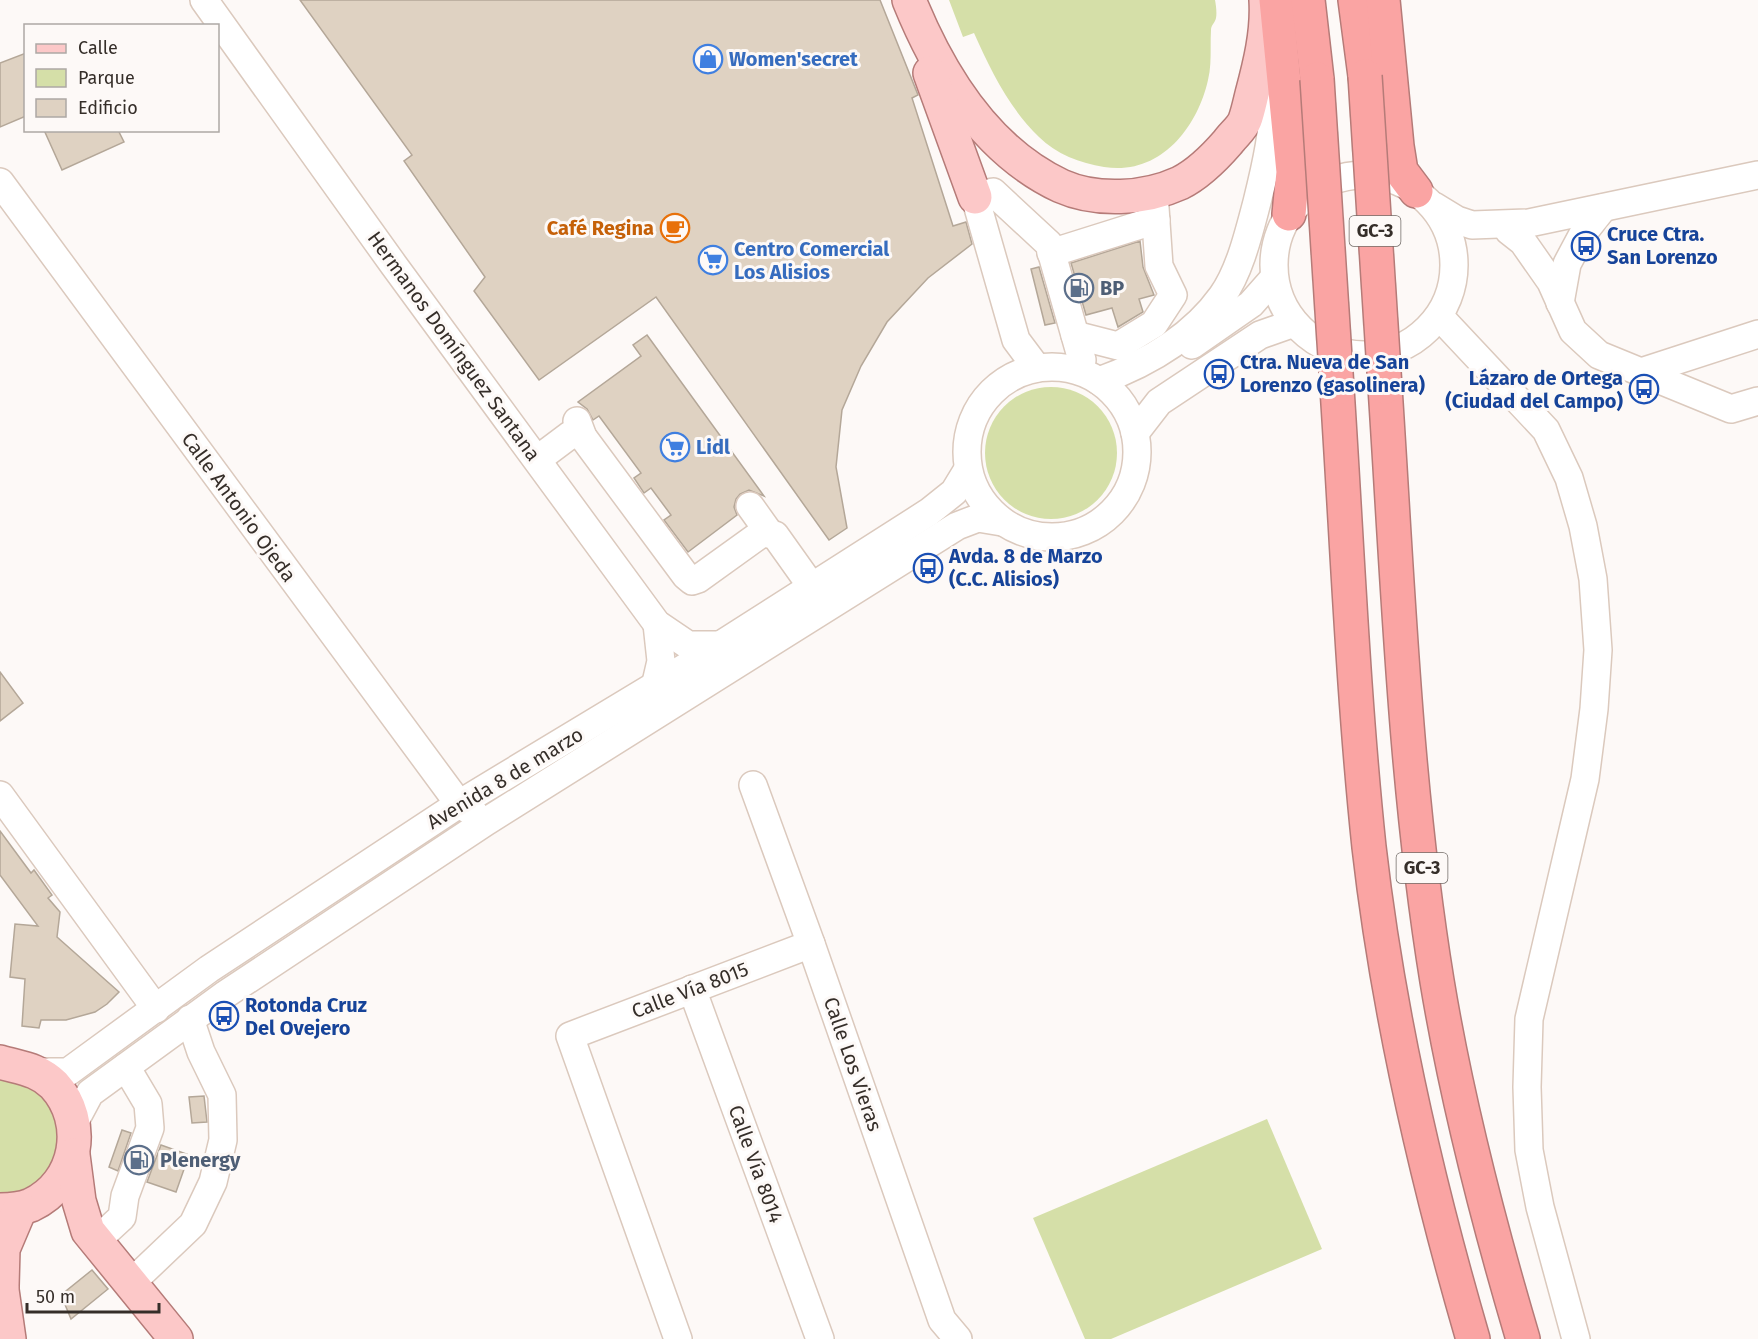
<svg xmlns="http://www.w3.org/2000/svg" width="1758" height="1339" font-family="'Fira Sans',sans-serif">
  <rect width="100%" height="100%" fill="#fdf9f7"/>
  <g fill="#d5dfa8">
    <path d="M949 0H1215C1216 5 1217 13 1216 18 1215 23 1211 25 1211 30 1210 47 1212 64 1208 80 1197 129 1159 176 1104 167 1080 163 1056 154 1039 137 1009 108 991 71 974 33L963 37Z"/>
    <circle cx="1051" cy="453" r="66"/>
    <path d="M0 1078C11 1081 27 1082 36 1089 67 1112 66 1159 37 1182 26 1191 14 1192 2 1194H0Z"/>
    <path d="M1267 1119 1322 1249 1111 1339H1085L1033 1218Z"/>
  </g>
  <g fill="#dfd2c2" stroke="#b4a798" stroke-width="1.5">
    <path d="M300 0H880L918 95 912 98 953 226 966 222 972 244 928 278 887 322 861 366 842 410 836 467 847 528 829 540 656 297 539 380 474 291 485 277 404 161 412 155Z"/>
    <path d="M26 53V116L0 127V63Z"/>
    <path d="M44 130H118L124 142 62 170Z"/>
    <path d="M1140 241 1143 267 1154 295 1139 299 1143 312 1118 327 1112 308 1086 315 1071 263Z"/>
    <path d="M1039 267 1055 323 1045 325 1031 269Z"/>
    <path d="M647 335 764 496 749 490 740 494 736 499 734 507 737 515 688 552 664 520 671 515 651 488 644 493 634 478 641 473 599 416 593 420 587 409 578 402 641 356 633 345Z"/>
    <path d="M0 672 23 703 0 721Z"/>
    <path d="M0 831 31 873 34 870 52 895 48 898 60 912 57 937 119 992 107 1004 95 1012 66 1020H41L39 1028 22 1026 25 979 10 977 15 924 38 926 0 875Z"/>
    <path d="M204 1096 207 1122 192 1123 189 1097Z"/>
    <path d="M122 1130 131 1133 118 1171 109 1167Z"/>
    <path d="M161 1145 189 1155 176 1192 147 1182Z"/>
    <path d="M92 1270 108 1289 71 1319 61 1295Z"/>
  </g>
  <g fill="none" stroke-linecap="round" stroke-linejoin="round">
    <g stroke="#dbc9bd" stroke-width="30">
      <g id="minor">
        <path d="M204 0 393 264 657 624 688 645H722"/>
        <circle cx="1364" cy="265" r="90"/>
        <path d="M0 182 459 804 474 813"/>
        <path d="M1434 206 1457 220 1472 225 1529 223 1758 175"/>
        <path d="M1509 231 1523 242 1551 282 1573 331 1599 355 1731 409 1758 401"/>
        <path d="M1051 253 1156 220"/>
        <path d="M1560 303 1567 264 1584 232 1603 208"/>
        <path d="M1439 316 1546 430 1569 478 1583 526 1593 579 1598 650 1594 709 1585 779 1529 1019 1527 1087 1529 1150 1540 1207 1576 1339"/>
        <path d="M1075 335 1118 346 1154 324 1173 295 1159 266 1154 193"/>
        <path d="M1192 345 1251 304 1274 278"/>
        <circle cx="1052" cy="452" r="85"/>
        <path d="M1037 368 1016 340 975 197 993 192 1049 244 1082 360 1080 371"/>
        <path d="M1641 372 1758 334"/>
        <path d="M1099 381C1146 364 1192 338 1222 296 1240 271 1249 232 1257 202 1266 166 1275 126 1274 89"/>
        <path d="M577 421 583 437 686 576 692 581 698 579 762 533 775 535 812 587"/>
        <path d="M1135 433 1159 402 1260 335 1294 323"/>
        <path d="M538 459 570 435 575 434 583 437"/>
        <path d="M750 506 770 534"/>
        <path d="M655 687 661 661 657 624"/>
        <path d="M753 785 811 944 942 1320 958 1339"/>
        <path d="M0 795 156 1009"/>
        <path d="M692 989 820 1339"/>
        <path d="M36 1072H68L209 969 459 804 694 662 929 512 954 492 968 469"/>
        <path d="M74 1123 90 1093 226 994 487 821 957 526 978 518 1002 522"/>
        <path d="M96 1241 122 1217 125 1196 150 1128 148 1104 126 1067"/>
        <path d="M131 1283 193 1224 213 1182 223 1140 222 1095 201 1052 190 1019"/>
        <path d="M678 1339 570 1036 811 944"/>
      </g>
    </g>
    <g stroke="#b57b78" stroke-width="36">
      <g id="major">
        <path d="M909 0C939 74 986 151 1061 186 1097 202 1145 199 1180 183 1198 174 1215 157 1228 142 1233 135 1242 128 1245 120 1248 112 1250 102 1252 94 1260 64 1268 32 1266 0"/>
        <path d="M930 73 975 197"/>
        <path d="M0 1062C20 1068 38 1069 54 1085 88 1122 78 1183 31 1205 21 1209 11 1210 0 1210"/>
        <path d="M73 1155 79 1201 88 1231 176 1339"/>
        <path d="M0 1276 9 1339"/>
        <path d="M2 1286 3 1249 20 1209"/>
      </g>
    </g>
    <g stroke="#b57b78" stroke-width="36">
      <g id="highway">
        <path d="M1276 0 1293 172 1289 214"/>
        <path d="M1308 0 1317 79"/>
        <path d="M1355 0 1365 76"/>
        <path d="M1383 0 1397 146 1401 171 1416 191"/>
        <path d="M1385 387C1398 585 1405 785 1437 981 1457 1102 1488 1221 1523 1339"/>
        <path d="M1337 388C1347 541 1353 695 1369 847 1388 1014 1426 1178 1473 1339"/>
      </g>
    </g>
    <use href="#minor" stroke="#fff" stroke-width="27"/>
    <use href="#major" stroke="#fcc8c8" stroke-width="33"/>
    <use href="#highway" stroke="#faa4a3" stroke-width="33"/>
    <g stroke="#b57b78" stroke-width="36" stroke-linecap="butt">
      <g id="highway-bridge">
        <path d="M1365 76 1385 387"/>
        <path d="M1317 79 1337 388"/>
      </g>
    </g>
    <use href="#highway-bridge" stroke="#faa4a3" stroke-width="33"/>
  </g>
  <defs>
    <g id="shop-ring" transform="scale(1.5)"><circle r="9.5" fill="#fdf9f7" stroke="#3f7fe0" stroke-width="1.5"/><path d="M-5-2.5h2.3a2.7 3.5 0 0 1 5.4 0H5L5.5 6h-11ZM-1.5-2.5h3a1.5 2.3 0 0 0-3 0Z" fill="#3f7fe0"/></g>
    <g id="cafe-ring" transform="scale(1.5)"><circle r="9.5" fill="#fdf9f7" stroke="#e8710a" stroke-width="1.5"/><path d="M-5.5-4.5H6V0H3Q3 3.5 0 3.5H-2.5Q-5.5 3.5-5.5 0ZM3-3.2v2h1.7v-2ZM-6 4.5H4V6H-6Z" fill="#e8710a"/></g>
    <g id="bus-ring" transform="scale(1.5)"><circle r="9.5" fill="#fdf9f7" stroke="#1a4fb4" stroke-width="1.5"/><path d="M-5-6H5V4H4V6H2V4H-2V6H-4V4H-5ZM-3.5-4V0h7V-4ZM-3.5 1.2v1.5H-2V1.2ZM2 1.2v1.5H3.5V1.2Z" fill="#1a4fb4"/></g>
    <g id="supermarket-ring" transform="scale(1.5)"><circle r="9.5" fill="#fdf9f7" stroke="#3f7fe0" stroke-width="1.5"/><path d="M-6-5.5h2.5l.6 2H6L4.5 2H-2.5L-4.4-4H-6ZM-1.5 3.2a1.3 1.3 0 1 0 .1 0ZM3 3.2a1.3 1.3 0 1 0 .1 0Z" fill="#3f7fe0"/></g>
    <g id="fuel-ring" transform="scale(1.5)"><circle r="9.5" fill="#fdf9f7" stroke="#5c6f8a" stroke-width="1.5"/><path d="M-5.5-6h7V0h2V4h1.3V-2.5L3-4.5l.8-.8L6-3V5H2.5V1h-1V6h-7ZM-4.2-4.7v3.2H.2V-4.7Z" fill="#5c6f8a"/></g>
  </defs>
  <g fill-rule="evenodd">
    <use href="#shop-ring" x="708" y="59"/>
    <use href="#cafe-ring" x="675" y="228"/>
    <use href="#bus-ring" x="1586" y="246"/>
    <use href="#supermarket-ring" x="713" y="260"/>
    <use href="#fuel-ring" x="1079" y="288"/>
    <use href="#bus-ring" x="1219" y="374"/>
    <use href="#bus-ring" x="1644" y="389"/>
    <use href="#supermarket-ring" x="675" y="447"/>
    <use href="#bus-ring" x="928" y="568"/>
    <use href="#bus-ring" x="224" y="1016"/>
    <use href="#fuel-ring" x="139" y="1160"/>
  </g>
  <g text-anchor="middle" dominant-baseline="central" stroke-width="6" stroke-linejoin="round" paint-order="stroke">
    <g fill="#fdf9f7" stroke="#716b67" stroke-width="1.5">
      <rect x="1349.5" y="216" width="51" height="30" rx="4.5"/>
      <rect x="1396.5" y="853" width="51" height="30" rx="4.5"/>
    </g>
    <g font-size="18" font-weight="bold" fill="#352e29">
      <text x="1375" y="231">GC-3</text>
      <text x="1422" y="868">GC-3</text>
    </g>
    <g font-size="20" font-weight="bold" fill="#366cbe" stroke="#fdf9f7" text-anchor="start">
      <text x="729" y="59">Women'secret</text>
      <text x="734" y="249">Centro Comercial<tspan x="734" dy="23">Los Alisios</tspan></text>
      <text x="696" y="447">Lidl</text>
    </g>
    <g font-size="20" font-weight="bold" fill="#c56008" stroke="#fdf9f7" text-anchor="end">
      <text x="654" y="228">Café Regina</text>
    </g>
    <g font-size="20" font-weight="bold" fill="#164399" stroke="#fdf9f7" text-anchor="start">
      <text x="1607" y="234">Cruce Ctra.<tspan x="1607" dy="23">San Lorenzo</tspan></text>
      <text x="1240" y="362">Ctra. Nueva de San<tspan x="1240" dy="23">Lorenzo (gasolinera)</tspan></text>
      <text x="1623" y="378" text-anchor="end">Lázaro de Ortega<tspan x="1623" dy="23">(Ciudad del Campo)</tspan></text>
      <text x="949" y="556">Avda. 8 de Marzo<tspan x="949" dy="23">(C.C. Alisios)</tspan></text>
      <text x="245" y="1005">Rotonda Cruz<tspan x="245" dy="23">Del Ovejero</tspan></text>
    </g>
    <g font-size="20" font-weight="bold" fill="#4e5e75" stroke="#fdf9f7" text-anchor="start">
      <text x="1100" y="288">BP</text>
      <text x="160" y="1160">Plenergy</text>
    </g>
    <g font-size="20" fill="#352e29" stroke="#fdf9f7">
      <text transform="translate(454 346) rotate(54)">Hermanos Domínguez Santana</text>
      <text transform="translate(239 507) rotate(54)">Calle Antonio Ojeda</text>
      <text transform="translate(505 778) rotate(-31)">Avenida 8 de marzo</text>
      <text transform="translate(690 990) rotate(-21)">Calle Vía 8015</text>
      <text transform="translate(853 1064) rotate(71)">Calle Los Vieras</text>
      <text transform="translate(756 1164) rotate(70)">Calle Vía 8014</text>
    </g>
  </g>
  <rect x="24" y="24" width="195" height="108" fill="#fdf9f7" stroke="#ada8a5" stroke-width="1.5"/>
  <rect x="36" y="44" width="30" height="9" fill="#fcc8c8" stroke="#ada8a5" stroke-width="1.5"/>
  <text x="78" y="54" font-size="18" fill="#352e29">Calle</text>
  <rect x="36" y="69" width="30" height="18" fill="#d5dfa8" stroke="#ada8a5" stroke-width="1.5"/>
  <text x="78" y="84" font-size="18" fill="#352e29">Parque</text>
  <rect x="36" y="99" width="30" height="18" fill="#dfd2c2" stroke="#ada8a5" stroke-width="1.5"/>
  <text x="78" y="114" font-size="18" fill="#352e29">Edificio</text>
  <path d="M27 1303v9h132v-9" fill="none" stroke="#352e29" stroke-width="3"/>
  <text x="36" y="1303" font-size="18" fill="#352e29" stroke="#fdf9f7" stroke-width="4.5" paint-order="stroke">50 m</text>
</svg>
